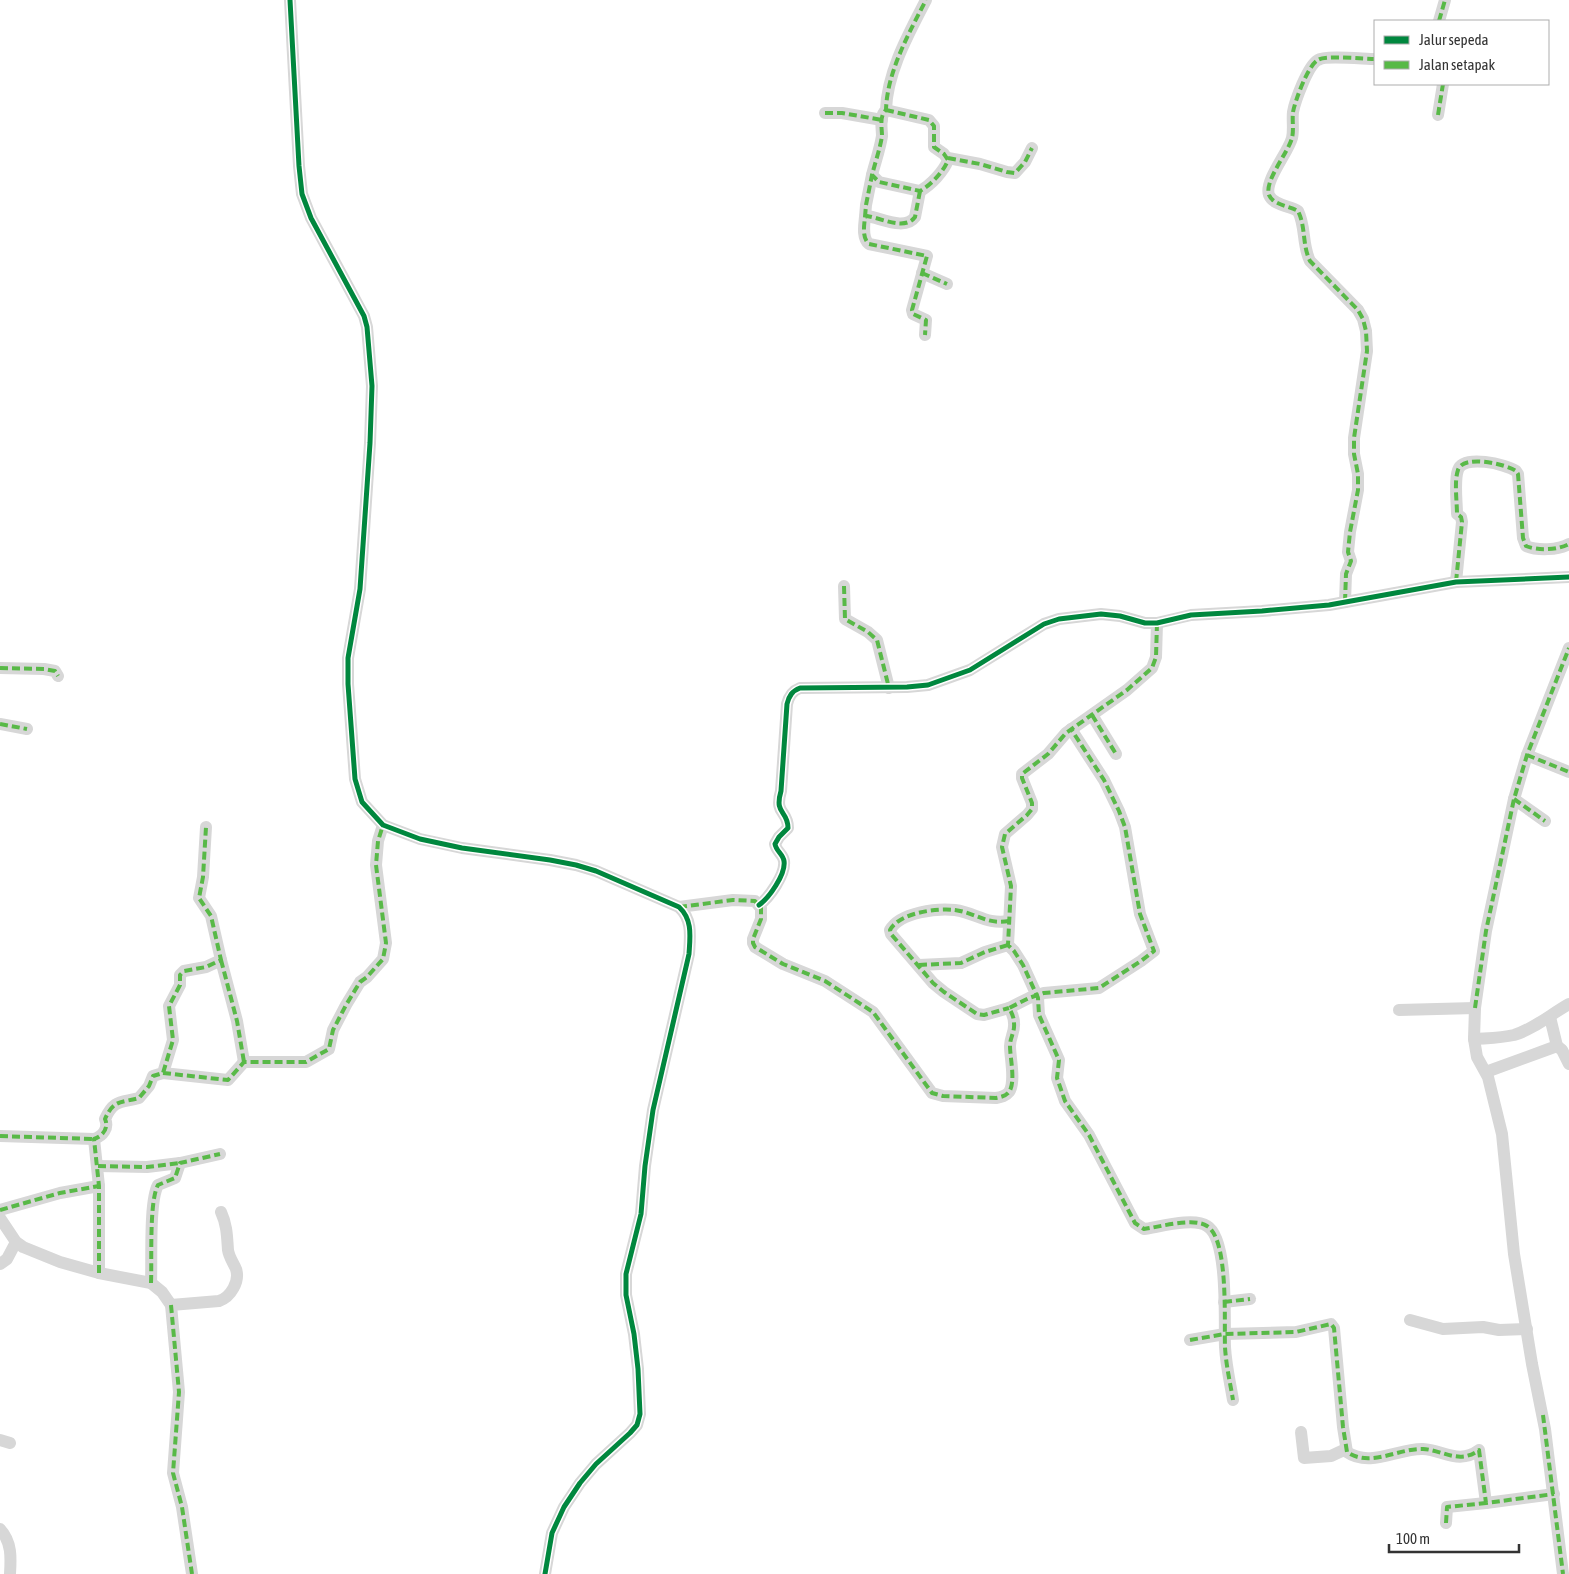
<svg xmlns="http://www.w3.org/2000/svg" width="1569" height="1574" font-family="'Asap Condensed',sans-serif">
  <rect width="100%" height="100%" fill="#fff"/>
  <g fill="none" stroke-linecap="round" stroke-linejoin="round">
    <g stroke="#d7d7d7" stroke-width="12">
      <path d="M290 0 299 166 302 194 311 218 364 316 367 327 372 386 370 443 360 589 348 658V684L355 779 362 802 383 825 420 839 462 848 550 860 576 865 596 871 679 907C693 920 690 937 689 954L653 1110 645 1166 641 1214 626 1274V1295L634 1334 638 1369 640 1414 637 1425 630 1433 596 1464 580 1483 564 1507 552 1533 545 1574"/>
      <path d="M1439 21 1445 0"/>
      <path d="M886 110 929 120 934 126V147L944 154 948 160C944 171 931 185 920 191L879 182 872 175C875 163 880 149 882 136 882 128 879 116 886 110 887 72 909 33 926 0"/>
      <path d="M825 113H842L882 120"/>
      <path d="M1438 115 1443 84"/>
      <path d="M948 158 980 164 1007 172 1015 173 1025 162 1032 148"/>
      <path d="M920 191 915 217C905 231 881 218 867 216L865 217C864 226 862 238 869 244L927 256 912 310 913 314 926 320 925 335"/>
      <path d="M865 217 866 205 872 175"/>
      <path d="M922 273 947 284"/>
      <path d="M1456 582 1462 522 1461 517 1457 514C1457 502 1454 481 1458 470 1463 454 1506 464 1516 471L1518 474 1523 538 1526 546C1538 551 1558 550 1569 544"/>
      <path d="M844 586 845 619 868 632 877 640 889 688"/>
      <path d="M1345 602 1346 574 1351 561 1348 552 1350 532 1358 490V474L1354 454V438L1367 351 1366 331 1363 319 1358 310 1310 261C1302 245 1306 227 1298 211 1290 206 1273 205 1269 195 1264 181 1288 153 1292 138 1294 130 1292 120 1293 112 1295 101 1308 65 1318 60 1325 55 1364 59 1375 59"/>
      <path d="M1157 623 1156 657 1152 668 1127 690 1066 733 1048 754 1022 774V778L1032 803V809L1027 815 1005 834 1002 847 1011 886 1008 945 1014 951 1023 965 1038 998 1039 1015 1059 1060 1057 1078 1065 1101 1089 1135 1135 1223 1144 1229C1159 1227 1194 1217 1207 1226 1229 1239 1224 1323 1225 1347 1226 1365 1230 1382 1233 1400"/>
      <path d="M0 668 44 669 55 671 58 676"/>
      <path d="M1092 715 1116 754"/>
      <path d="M0 724 27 729"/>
      <path d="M1527 755 1569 772"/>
      <path d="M1514 799 1545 821"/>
      <path d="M759 905C769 898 786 874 784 861 783 854 776 851 775 844L779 837 788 828C788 810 774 815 781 791L787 704C789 696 792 691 800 688L907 687 928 685 970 670 1044 624 1059 619 1101 614 1120 616 1145 623H1157L1191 615 1262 611 1329 605 1456 582 1569 577"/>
      <path d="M679 907 733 900 755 901 761 908V919L753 939V943L755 947 783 964 825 981 873 1012 932 1093 943 1096 996 1098C1001 1097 1006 1096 1009 1092 1016 1082 1010 1058 1010 1046 1010 1037 1015 1032 1014 1023 1014 1018 1012 1013 1009 1008L1029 998 1044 993 1099 988 1141 961 1154 951 1140 914 1125 827 1119 811 1104 780 1071 729"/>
      <path d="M1009 921C987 925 976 913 955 910 938 908 900 912 890 930L891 934 933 983 944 992 977 1014 984 1015 1009 1008"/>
      <path d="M221 960 237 1021 244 1062"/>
      <path d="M919 965 961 963 985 952 1008 945"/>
      <path d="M1399 1010 1475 1008"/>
      <path d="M1550 1017 1557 1046"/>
      <path d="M1474 1039C1488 1038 1501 1038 1514 1035 1534 1029 1551 1014 1569 1004"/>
      <path d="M1486 1072 1557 1046 1562 1050 1569 1064"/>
      <path d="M163 1073 228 1080 244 1062H306L329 1049 333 1030 346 1005 360 982 367 977 383 959 386 943 376 865 378 841 383 825"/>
      <path d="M0 1136 94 1139"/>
      <path d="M98 1166 147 1167 180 1163"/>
      <path d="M0 1210 60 1193 99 1186"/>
      <path d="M0 1218 16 1242 23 1247 60 1262 99 1273 151 1283 162 1292 171 1305 179 1392 173 1473 182 1507 192 1574"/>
      <path d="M0 1264 7 1259 16 1242"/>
      <path d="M99 1273V1186L94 1139C103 1136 109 1128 105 1119 114 1099 121 1103 139 1098L149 1086 153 1076 163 1073 173 1040 169 1006 180 985V975L184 971 206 967 221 960 211 916 199 898 203 877 206 827"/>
      <path d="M151 1283C152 1261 149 1201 158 1185L175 1178 180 1163 220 1154"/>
      <path d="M1224 1302 1250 1299"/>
      <path d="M171 1305 219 1301C231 1297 240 1281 236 1269 233 1262 229 1257 228 1250 227 1236 227 1225 221 1212"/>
      <path d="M1410 1320 1443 1329 1483 1327 1499 1330 1527 1329"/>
      <path d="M1190 1340 1225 1334 1296 1332 1331 1324 1334 1328 1343 1427 1347 1452C1370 1468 1399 1448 1423 1449 1443 1450 1459 1465 1479 1450L1486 1503 1554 1494"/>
      <path d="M1301 1432 1304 1458 1331 1456 1346 1449"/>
      <path d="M0 1440 10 1443"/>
      <path d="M1446 1523 1447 1507 1486 1503"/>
      <path d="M0 1529C12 1542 11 1558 10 1574"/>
      <path d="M1563 1574 1545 1429 1532 1364 1514 1254 1502 1134 1488 1077 1477 1057 1474 1039 1475 1008 1486 931 1514 799 1527 755 1569 648"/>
    </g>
    <g stroke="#58b947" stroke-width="4" stroke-dasharray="8 4" stroke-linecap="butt">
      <path d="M1439 21 1445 0"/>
      <path d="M886 110 929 120 934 126V147L944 154 948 160C944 171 931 185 920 191L879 182 872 175C875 163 880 149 882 136 882 128 879 116 886 110 887 72 909 33 926 0"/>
      <path d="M825 113H842L882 120"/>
      <path d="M1438 115 1443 84"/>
      <path d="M948 158 980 164 1007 172 1015 173 1025 162 1032 148"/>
      <path d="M920 191 915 217C905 231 881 218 867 216L865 217C864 226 862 238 869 244L927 256 912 310 913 314 926 320 925 335"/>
      <path d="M865 217 866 205 872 175"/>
      <path d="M922 273 947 284"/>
      <path d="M1456 582 1462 522 1461 517 1457 514C1457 502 1454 481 1458 470 1463 454 1506 464 1516 471L1518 474 1523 538 1526 546C1538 551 1558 550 1569 544"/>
      <path d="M844 586 845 619 868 632 877 640 889 688"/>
      <path d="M1345 602 1346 574 1351 561 1348 552 1350 532 1358 490V474L1354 454V438L1367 351 1366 331 1363 319 1358 310 1310 261C1302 245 1306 227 1298 211 1290 206 1273 205 1269 195 1264 181 1288 153 1292 138 1294 130 1292 120 1293 112 1295 101 1308 65 1318 60 1325 55 1364 59 1375 59"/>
      <path d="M1157 623 1156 657 1152 668 1127 690 1066 733 1048 754 1022 774V778L1032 803V809L1027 815 1005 834 1002 847 1011 886 1008 945 1014 951 1023 965 1038 998 1039 1015 1059 1060 1057 1078 1065 1101 1089 1135 1135 1223 1144 1229C1159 1227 1194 1217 1207 1226 1229 1239 1224 1323 1225 1347 1226 1365 1230 1382 1233 1400"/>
      <path d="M0 668 44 669 55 671 58 676"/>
      <path d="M1092 715 1116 754"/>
      <path d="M0 724 27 729"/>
      <path d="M1527 755 1569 772"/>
      <path d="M1514 799 1545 821"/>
      <path d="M679 907 733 900 755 901 761 908V919L753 939V943L755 947 783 964 825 981 873 1012 932 1093 943 1096 996 1098C1001 1097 1006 1096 1009 1092 1016 1082 1010 1058 1010 1046 1010 1037 1015 1032 1014 1023 1014 1018 1012 1013 1009 1008L1029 998 1044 993 1099 988 1141 961 1154 951 1140 914 1125 827 1119 811 1104 780 1071 729"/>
      <path d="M1009 921C987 925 976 913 955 910 938 908 900 912 890 930L891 934 933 983 944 992 977 1014 984 1015 1009 1008"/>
      <path d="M221 960 237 1021 244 1062"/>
      <path d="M919 965 961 963 985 952 1008 945"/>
      <path d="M1475 1008 1486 931 1514 799 1527 755 1569 648"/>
      <path d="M163 1073 228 1080 244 1062H306L329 1049 333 1030 346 1005 360 982 367 977 383 959 386 943 376 865 378 841 383 825"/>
      <path d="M0 1136 94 1139"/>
      <path d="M98 1166 147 1167 180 1163"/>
      <path d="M0 1210 60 1193 99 1186"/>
      <path d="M99 1273V1186L94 1139C103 1136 109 1128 105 1119 114 1099 121 1103 139 1098L149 1086 153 1076 163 1073 173 1040 169 1006 180 985V975L184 971 206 967 221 960 211 916 199 898 203 877 206 827"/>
      <path d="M151 1283C152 1261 149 1201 158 1185L175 1178 180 1163 220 1154"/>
      <path d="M1224 1302 1250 1299"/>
      <path d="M171 1305 179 1392 173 1473 182 1507 192 1574"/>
      <path d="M1190 1340 1225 1334 1296 1332 1331 1324 1334 1328 1343 1427 1347 1452C1370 1468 1399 1448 1423 1449 1443 1450 1459 1465 1479 1450L1486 1503 1554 1494"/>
      <path d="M1543 1415 1563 1574"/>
      <path d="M1446 1523 1447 1507 1486 1503"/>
    </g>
    <g stroke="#fff" stroke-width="8">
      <g id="cycleway">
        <path d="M290 0 299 166 302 194 311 218 364 316 367 327 372 386 370 443 360 589 348 658V684L355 779 362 802 383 825 420 839 462 848 550 860 576 865 596 871 679 907C693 920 690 937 689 954L653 1110 645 1166 641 1214 626 1274V1295L634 1334 638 1369 640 1414 637 1425 630 1433 596 1464 580 1483 564 1507 552 1533 545 1574"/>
        <path d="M759 905C769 898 786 874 784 861 783 854 776 851 775 844L779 837 788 828C788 810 774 815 781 791L787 704C789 696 792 691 800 688L907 687 928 685 970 670 1044 624 1059 619 1101 614 1120 616 1145 623H1157L1191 615 1262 611 1329 605 1456 582 1569 577"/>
      </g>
    </g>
    <use href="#cycleway" stroke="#00873e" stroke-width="5"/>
  </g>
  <rect x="1374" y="20" width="175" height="65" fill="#ffffff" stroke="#adadad"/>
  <rect x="1384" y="36" width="25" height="8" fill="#00873e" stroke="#adadad"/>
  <text x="1419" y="45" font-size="15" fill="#333333">Jalur sepeda</text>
  <rect x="1384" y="61" width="25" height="8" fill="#58b947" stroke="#adadad"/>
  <text x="1419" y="70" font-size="15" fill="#333333">Jalan setapak</text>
  <path d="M1389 1544v8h130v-8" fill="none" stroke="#333333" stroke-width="2.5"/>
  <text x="1396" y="1544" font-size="15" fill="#333333" stroke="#ffffff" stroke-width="4" paint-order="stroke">100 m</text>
</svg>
